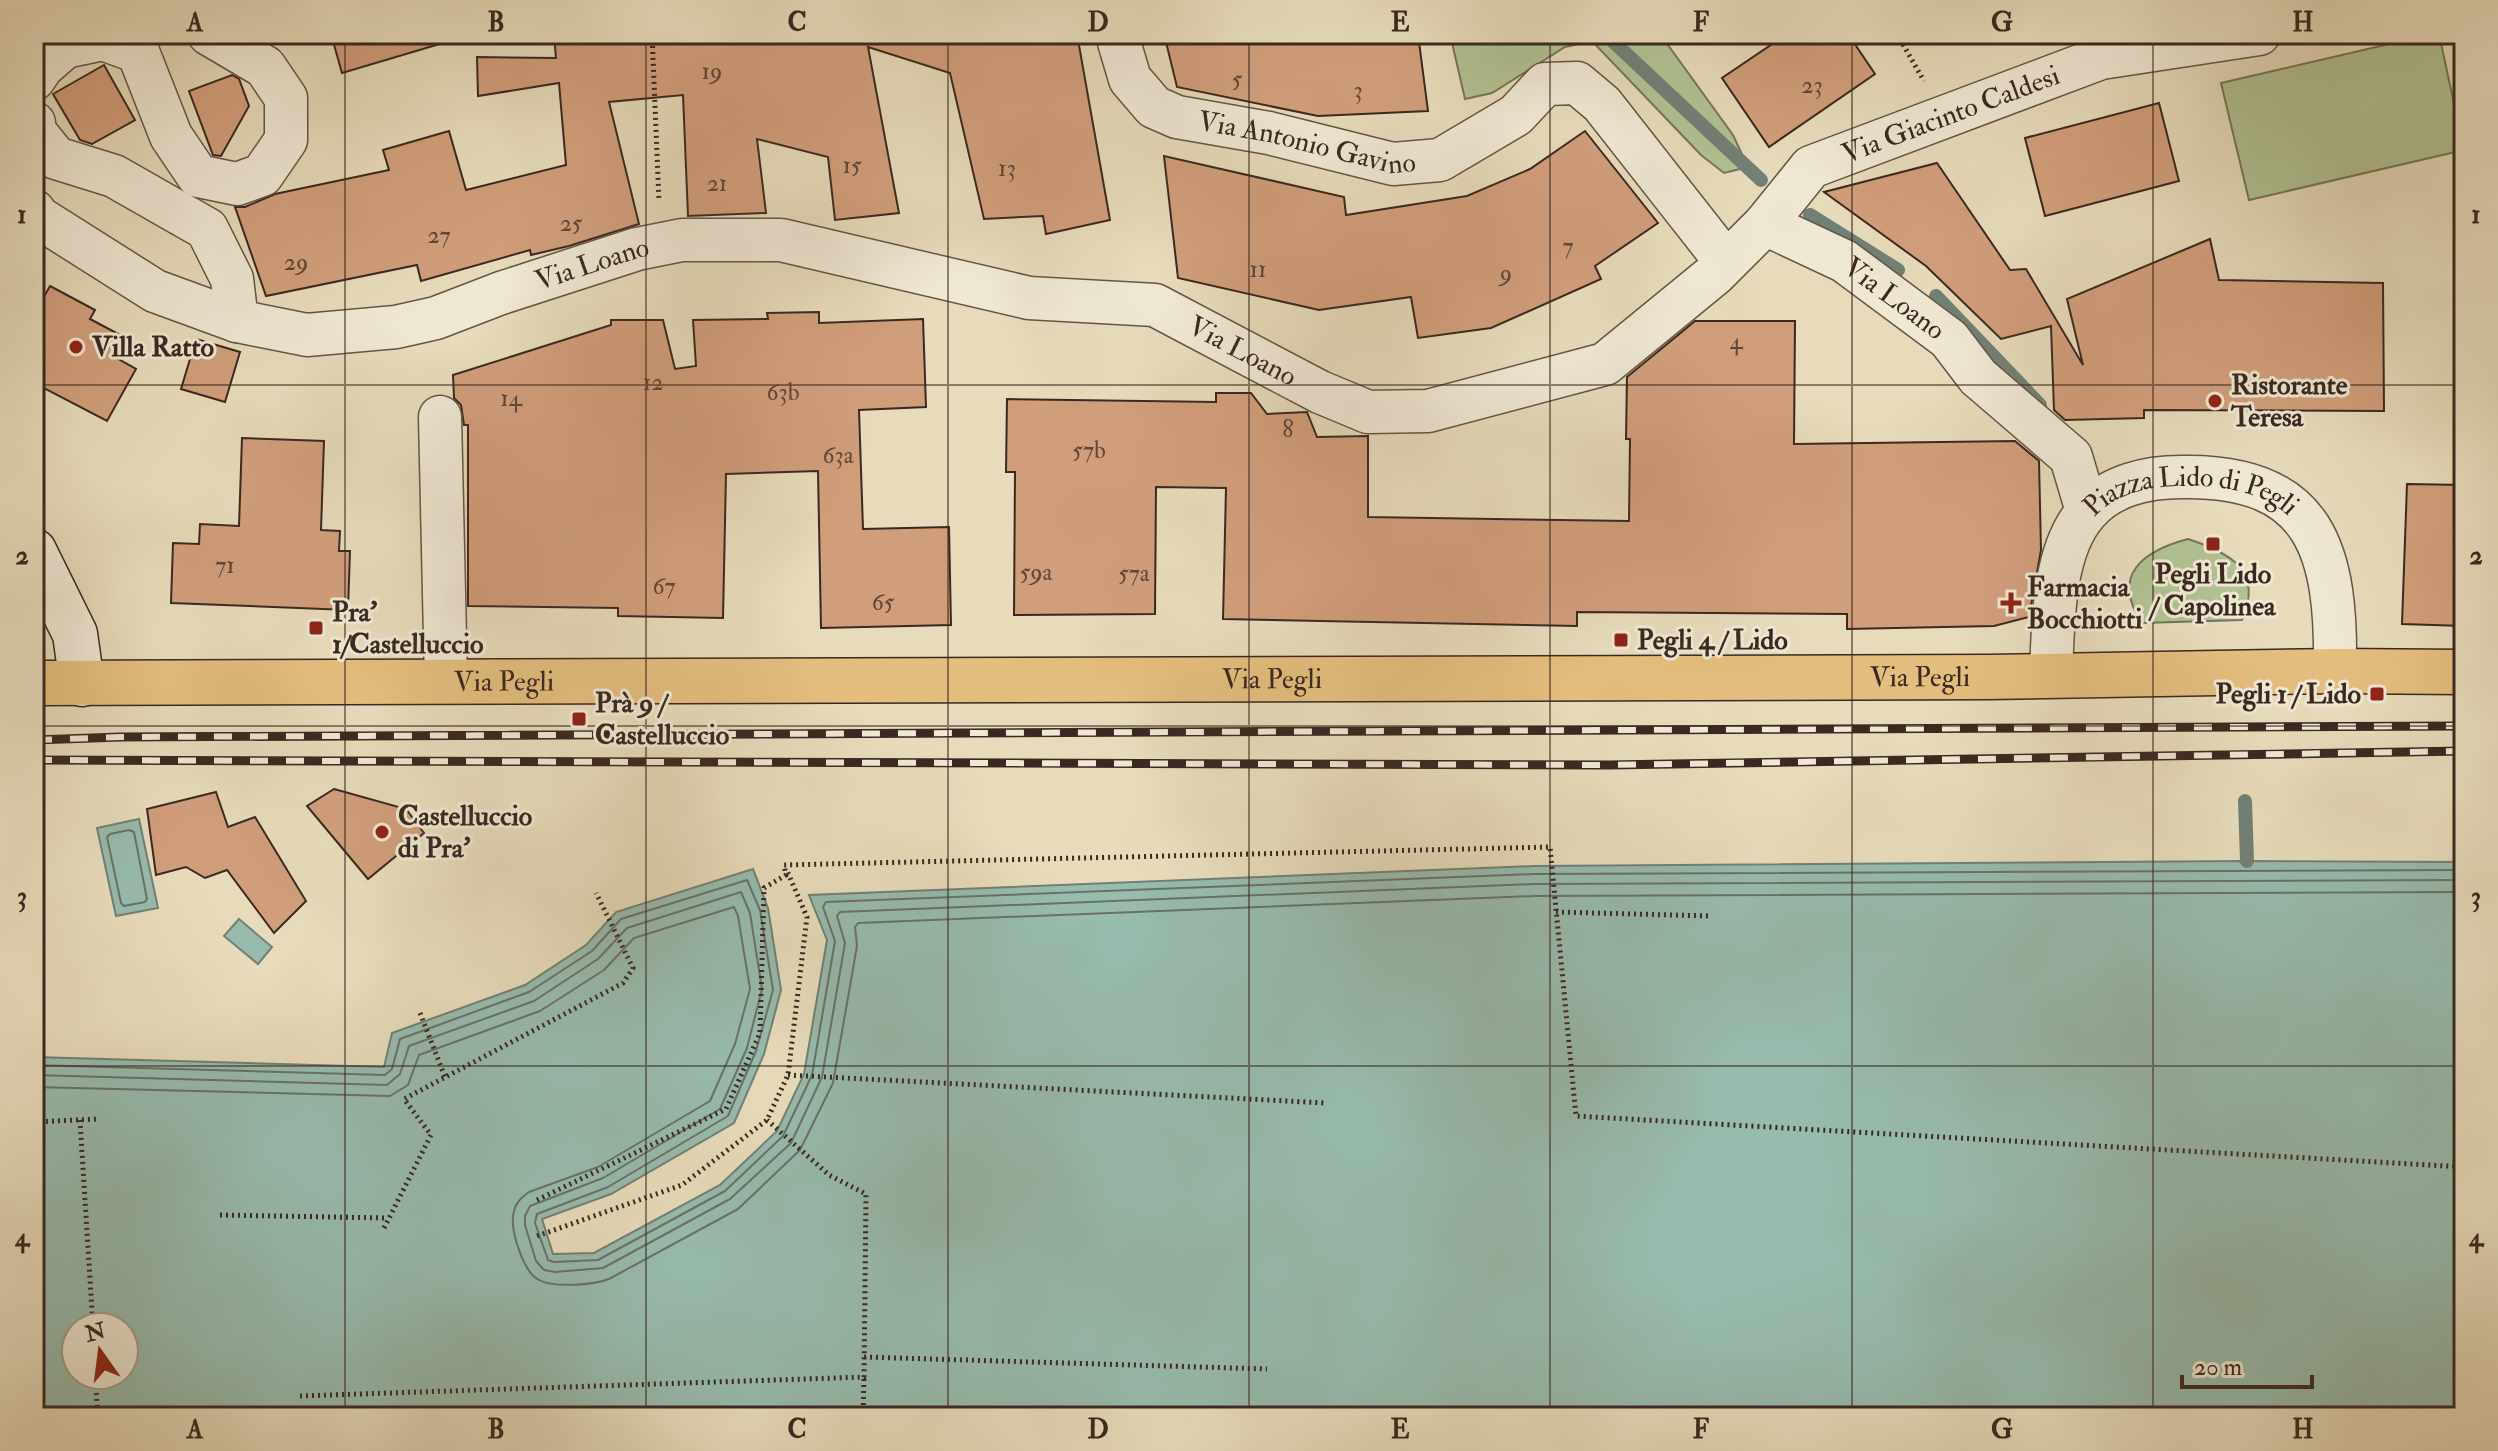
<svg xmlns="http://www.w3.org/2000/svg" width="2498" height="1451" font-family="'IM FELL Double Pica',serif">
  <rect width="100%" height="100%" fill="#e7dbbb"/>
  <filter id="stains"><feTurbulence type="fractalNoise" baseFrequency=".0025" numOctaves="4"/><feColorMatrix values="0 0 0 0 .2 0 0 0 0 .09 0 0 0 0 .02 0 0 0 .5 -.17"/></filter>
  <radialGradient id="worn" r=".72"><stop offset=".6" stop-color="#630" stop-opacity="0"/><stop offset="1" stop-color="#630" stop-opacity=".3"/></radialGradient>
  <g fill="#b1c193" stroke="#76745a" stroke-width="2">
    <path d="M1450 34H1660L1733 135 1748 167 1724 173 1701 155 1592 41 1565 47 1492 93 1465 99Z"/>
    <path d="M2432 34H2439L2464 150 2249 200 2221 83Z"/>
    <path d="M2188 539C2230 553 2264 570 2242 620L2142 623C2110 575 2143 551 2188 539Z"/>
  </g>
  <g fill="#97bbad" stroke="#728075" stroke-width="2" fill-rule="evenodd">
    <path d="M139 819 158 908 116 916 97 828Z"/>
    <path d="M2247 861 2464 862V1417H34V1057L384 1067 392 1033 525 985 586 945 616 912 753 869 768 908 781 990 764 1054 734 1123 611 1194 542 1219 553 1254 594 1253 720 1185 777 1131 804 1074 827 940 809 895 1535 866ZM76 1327H124V1375H76Z"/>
    <path d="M239 919 272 947 258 964 224 936Z"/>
  </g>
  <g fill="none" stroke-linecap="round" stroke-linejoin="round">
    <g stroke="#687267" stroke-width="2">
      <path d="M129 830 134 832 147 899 145 902 124 906 121 903 107 837 110 834Z"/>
      <path d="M34 1065 385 1075 392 1069 400 1039 529 992 592 951 621 919 747 880 760 910 773 990 756 1051 728 1116 608 1187 537 1214 535 1223 548 1260 554 1262 598 1260 725 1191 783 1136 812 1075 835 941 823 907 826 902 1535 874 2464 870"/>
      <path d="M34 1075 387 1085 400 1074 409 1046 534 1001 598 959 627 928 741 892 750 913 762 989 747 1048 720 1109 603 1178 530 1206 525 1216V1225L536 1261 544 1270 555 1272 603 1268 730 1199 791 1143 822 1077 845 943 837 916 840 912 1535 884 2464 880"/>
      <path d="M34 1087 390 1096 408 1085 419 1055 540 1011 604 970 634 938 734 907 738 916 750 989 735 1044 710 1101 598 1167 529 1192C522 1197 516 1202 514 1211 509 1228 523 1272 539 1280 553 1288 594 1285 609 1279L738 1209 800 1150 833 1083 857 946 855 927 858 923 1535 896 2464 892"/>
    </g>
    <g stroke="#728075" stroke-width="14">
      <path d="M1605 34 1761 180"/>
      <path d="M1810 215 1898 270"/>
      <path d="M1936 296 2040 405"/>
      <path d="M2245 801 2247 861"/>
    </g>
  </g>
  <g fill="#d19e7b" stroke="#3a2821" stroke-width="2">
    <path d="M331 34H442L443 43 342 73Z"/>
    <path d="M554 34H1077L1110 220 1046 234 1043 216 984 219 950 73 868 47 899 213 835 220 828 157 757 139 766 213 688 216 683 95 609 102 639 224 569 246 531 255 530 250 421 281 417 265 266 296 235 207H245L275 194 389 170 383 150 449 131 466 190 566 165 559 83 478 96 477 57 556 58Z"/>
    <path d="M1191 34H1281L1282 40 1332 34H1418L1428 111 1318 116 1177 87 1165 38Z"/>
    <path d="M1787 34H1848L1875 74 1769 147 1722 78Z"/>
    <path d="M104 65 135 120 92 144 80 140 53 94Z"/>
    <path d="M232 75 239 79 249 106 221 156 213 155 189 91Z"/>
    <path d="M2159 103 2179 181 2045 216 2025 138Z"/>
    <path d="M1585 131 1658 223 1595 266 1601 279 1491 328 1418 338 1411 297 1319 310 1178 278 1164 156 1344 197 1346 215 1467 196 1530 169Z"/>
    <path d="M1937 163 2010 270 2026 269 2083 365 2067 299 2210 239 2219 280 2383 283 2384 411 2144 410V418L2065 420 2054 410 2051 326 2001 339 1926 266 1824 192Z"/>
    <path d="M50 286 95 310 90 319 124 337 113 356 136 369 107 421 34 383V289L45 295Z"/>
    <path d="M819 312V323L923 319 926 407 859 410 863 529 949 527 951 625 821 628 818 471 726 474 723 618 618 616V608L468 606V425H464L461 405 454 398 453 375 611 325V320H663L675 369 696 366 693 320 768 319 767 313Z"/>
    <path d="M1695 321H1795L1794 444 2015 441 2039 461 2041 550 2029 617 1994 626 1847 629V614L1577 612V626L1223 619 1226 488 1156 487 1155 614 1014 615 1015 472H1006L1007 399 1216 402V393H1251L1267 414 1307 412 1317 437 1368 436V517L1629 521 1630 439H1626L1627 377Z"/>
    <path d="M196 339 240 352 225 402 181 389Z"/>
    <path d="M242 438 324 441 321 530 340 531 339 551H350L348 610 171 603 173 543 199 544 200 524 239 526Z"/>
    <path d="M2407 484 2464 485V626L2402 624Z"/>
    <path d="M334 789 406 809 424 833 368 879 307 806Z"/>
    <path d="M216 792 228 827 255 817 306 901 274 933 227 870 205 878 186 867 156 875 147 809Z"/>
  </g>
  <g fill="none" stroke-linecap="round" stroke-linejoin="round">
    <g stroke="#655548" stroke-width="45">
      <g id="street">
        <path id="s1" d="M1122 34 1119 42 1130 79 1154 107 1177 117 1269 133 1393 164 1440 160 1516 115 1545 84 1577 83 1602 104 1726 262"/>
        <path d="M34 79 42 67 65 47 103 39 138 52 171 136 198 176 237 184 262 175 286 140V98L265 67 209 34"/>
        <path d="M34 123 35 132 56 158 114 176 207 229 232 279 237 321"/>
        <path id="s2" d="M34 211 38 217 155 291 237 321 307 335 396 327 436 318 501 293 637 249 682 240H781L1029 298 1155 305 1320 392 1368 412 1428 411 1605 364 1715 274 1765 224 1811 167 2101 58 2259 34"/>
        <path id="s3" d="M1765 224 1844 261 1949 339 1978 377 2071 457 2087 511"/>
        <path d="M440 417 446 682"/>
        <path id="s4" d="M2051 676C2053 626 2052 551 2087 512 2110 485 2148 477 2181 477 2318 474 2337 553 2335 671"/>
      </g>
    </g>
    <g stroke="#3a2821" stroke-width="47">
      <path id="secondary" d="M34 551 75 634 82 684"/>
    </g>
    <g stroke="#3a2821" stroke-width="47">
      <g id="primary">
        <path id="s5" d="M34 683 1989 677 2335 671 2464 672"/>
      </g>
    </g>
    <g stroke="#3a2821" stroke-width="5" stroke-dasharray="2 4" stroke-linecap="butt">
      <path d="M652 34 659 201"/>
      <path d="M1897 34 1924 81"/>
      <path d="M1556 912 1711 916"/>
      <path d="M420 1013 445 1077"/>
      <path d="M788 1075 1325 1103"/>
      <path d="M80 1120 93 1327"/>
      <path d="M34 1122 97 1119"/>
      <path d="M537 1200 726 1109 760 1033 764 888 786 875 784 865 1550 847 1576 1116 2464 1167"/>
      <path d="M220 1215 388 1218"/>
      <path d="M384 1228 431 1135 404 1099 623 983 633 968 596 893"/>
      <path d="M537 1236 682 1185 767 1120 788 1075 807 917 787 871"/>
      <path d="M864 1357 1267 1369"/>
      <path d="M95 1375 98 1417"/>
      <path d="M300 1396 864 1377 866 1194 829 1175 767 1120"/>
      <path d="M863 1417 864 1377"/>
    </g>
    <use href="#street" stroke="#efe8d3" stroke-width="42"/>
    <use href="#secondary" stroke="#efe8d3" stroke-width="44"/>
    <use href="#primary" stroke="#e4be7e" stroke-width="44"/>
    <g stroke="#3a2821" stroke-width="9">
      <g id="rail">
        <path d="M34 740 121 737 2464 726"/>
        <path d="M34 760 1609 765 2464 751"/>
      </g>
    </g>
    <use href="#rail" stroke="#efe8d3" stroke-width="6" stroke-dasharray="18" stroke-linecap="butt"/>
  </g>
  <path fill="none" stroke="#3a2821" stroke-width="2" stroke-opacity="0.55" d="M345 34V1417M646 34V1417M948 34V1417M1249 34V1417M1550 34V1417M1852 34V1417M2153 34V1417M34 385H2464M34 726H2464M34 1066H2464"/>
  <g fill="#8f2418" stroke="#efe8d3" stroke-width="3">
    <circle cx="76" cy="347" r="8"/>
    <circle cx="2215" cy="401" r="8"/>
    <rect x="2205" y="536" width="16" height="16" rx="4"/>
    <path d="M2007 591h8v8h8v8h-8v8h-8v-8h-8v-8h8z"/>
    <rect x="308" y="620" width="16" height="16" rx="4"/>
    <rect x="1613" y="632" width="16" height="16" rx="4"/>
    <rect x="2369" y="686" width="16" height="16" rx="4"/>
    <rect x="571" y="711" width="16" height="16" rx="4"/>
    <circle cx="382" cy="832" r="8"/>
  </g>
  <g text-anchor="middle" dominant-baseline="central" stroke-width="6" stroke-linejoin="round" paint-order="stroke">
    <g font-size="24" fill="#604638">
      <text x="712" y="71">19</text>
      <text x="1237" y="79">5</text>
      <text x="1812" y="85">23</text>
      <text x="1358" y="90">3</text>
      <text x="852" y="165">15</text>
      <text x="1007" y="168">13</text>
      <text x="717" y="183">21</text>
      <text x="571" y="223">25</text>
      <text x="439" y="235">27</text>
      <text x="1568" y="246">7</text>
      <text x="296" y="262">29</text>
      <text x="1258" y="269">11</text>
      <text x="1506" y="273">9</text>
      <text x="1736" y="341">4</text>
      <text x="653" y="382">12</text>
      <text x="783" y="392">63b</text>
      <text x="511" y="398">14</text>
      <text x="1288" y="429">8</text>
      <text x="1089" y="450">57b</text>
      <text x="838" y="455">63a</text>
      <text x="225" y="565">71</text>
      <text x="1036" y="572">59a</text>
      <text x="1134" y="573">57a</text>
      <text x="664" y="586">67</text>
      <text x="883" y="602">65</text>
    </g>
    <g font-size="28" fill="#3a2821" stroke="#efe8d3">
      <text stroke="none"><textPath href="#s2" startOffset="2090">Via Giacinto Caldesi</textPath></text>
      <text stroke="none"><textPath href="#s1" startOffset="242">Via Antonio Gavino</textPath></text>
      <text stroke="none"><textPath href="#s2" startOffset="600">Via Loano</textPath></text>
      <text stroke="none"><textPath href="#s3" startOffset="150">Via Loano</textPath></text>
      <text stroke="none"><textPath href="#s2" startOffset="1272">Via Loano</textPath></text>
      <text stroke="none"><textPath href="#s4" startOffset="284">Piazza Lido di Pegli</textPath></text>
      <text stroke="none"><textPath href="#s5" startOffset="1886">Via Pegli</textPath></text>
      <text stroke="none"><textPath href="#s5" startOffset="1238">Via Pegli</textPath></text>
      <text stroke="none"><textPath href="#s5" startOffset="470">Via Pegli</textPath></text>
    </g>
    <g font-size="28" font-weight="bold" fill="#3a2821" stroke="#efe8d3" text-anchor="start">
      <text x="92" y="347">Villa Ratto</text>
      <text x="2231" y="385">Ristorante<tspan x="2231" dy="32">Teresa</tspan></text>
      <text x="2213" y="574" text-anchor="middle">Pegli Lido<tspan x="2213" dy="32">/ Capolinea</tspan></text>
      <text x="2027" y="587">Farmacia<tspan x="2027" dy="32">Bocchiotti</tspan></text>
      <text x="332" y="612">Pra'<tspan x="332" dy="32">1/Castelluccio</tspan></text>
      <text x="1637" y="640">Pegli 4 / Lido</text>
      <text x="2361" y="694" text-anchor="end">Pegli 1 / Lido</text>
      <text x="595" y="703">Prà 9 /<tspan x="595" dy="32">Castelluccio</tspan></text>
      <text x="398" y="816">Castelluccio<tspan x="398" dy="32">di Pra'</tspan></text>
    </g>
  </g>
  <rect width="2498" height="1451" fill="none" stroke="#e7dbbb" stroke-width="88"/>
  <g transform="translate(100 1351) rotate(346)"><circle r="38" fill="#efe8d3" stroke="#a79b8c" stroke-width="2"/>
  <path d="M0-6L14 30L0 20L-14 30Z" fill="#8f2418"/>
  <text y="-12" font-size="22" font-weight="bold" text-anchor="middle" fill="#3a2821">N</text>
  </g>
  <path d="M2182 1375v12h130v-12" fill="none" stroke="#3a2821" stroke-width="4"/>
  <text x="2194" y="1375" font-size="24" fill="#3a2821" stroke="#efe8d3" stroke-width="6" paint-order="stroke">20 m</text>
  <rect x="44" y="44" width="2410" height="1363" fill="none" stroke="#3a2821" stroke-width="3"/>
  <g font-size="26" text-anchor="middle" font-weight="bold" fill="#3a2821">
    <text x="195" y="31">A</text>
    <text x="496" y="31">B</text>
    <text x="797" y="31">C</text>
    <text x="1098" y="31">D</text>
    <text x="1400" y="31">E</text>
    <text x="1701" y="31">F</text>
    <text x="2002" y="31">G</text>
    <text x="2303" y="31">H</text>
    <text x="22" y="223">1</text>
    <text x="2476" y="223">1</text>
    <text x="22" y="564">2</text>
    <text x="2476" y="564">2</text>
    <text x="22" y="905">3</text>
    <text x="2476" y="905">3</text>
    <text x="22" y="1246">4</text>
    <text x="2476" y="1246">4</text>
    <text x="195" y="1438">A</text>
    <text x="496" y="1438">B</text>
    <text x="797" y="1438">C</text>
    <text x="1098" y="1438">D</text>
    <text x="1400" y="1438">E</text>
    <text x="1701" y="1438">F</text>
    <text x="2002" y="1438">G</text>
    <text x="2303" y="1438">H</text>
  </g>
  <rect width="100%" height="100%" filter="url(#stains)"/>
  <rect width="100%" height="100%" fill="url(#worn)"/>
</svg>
